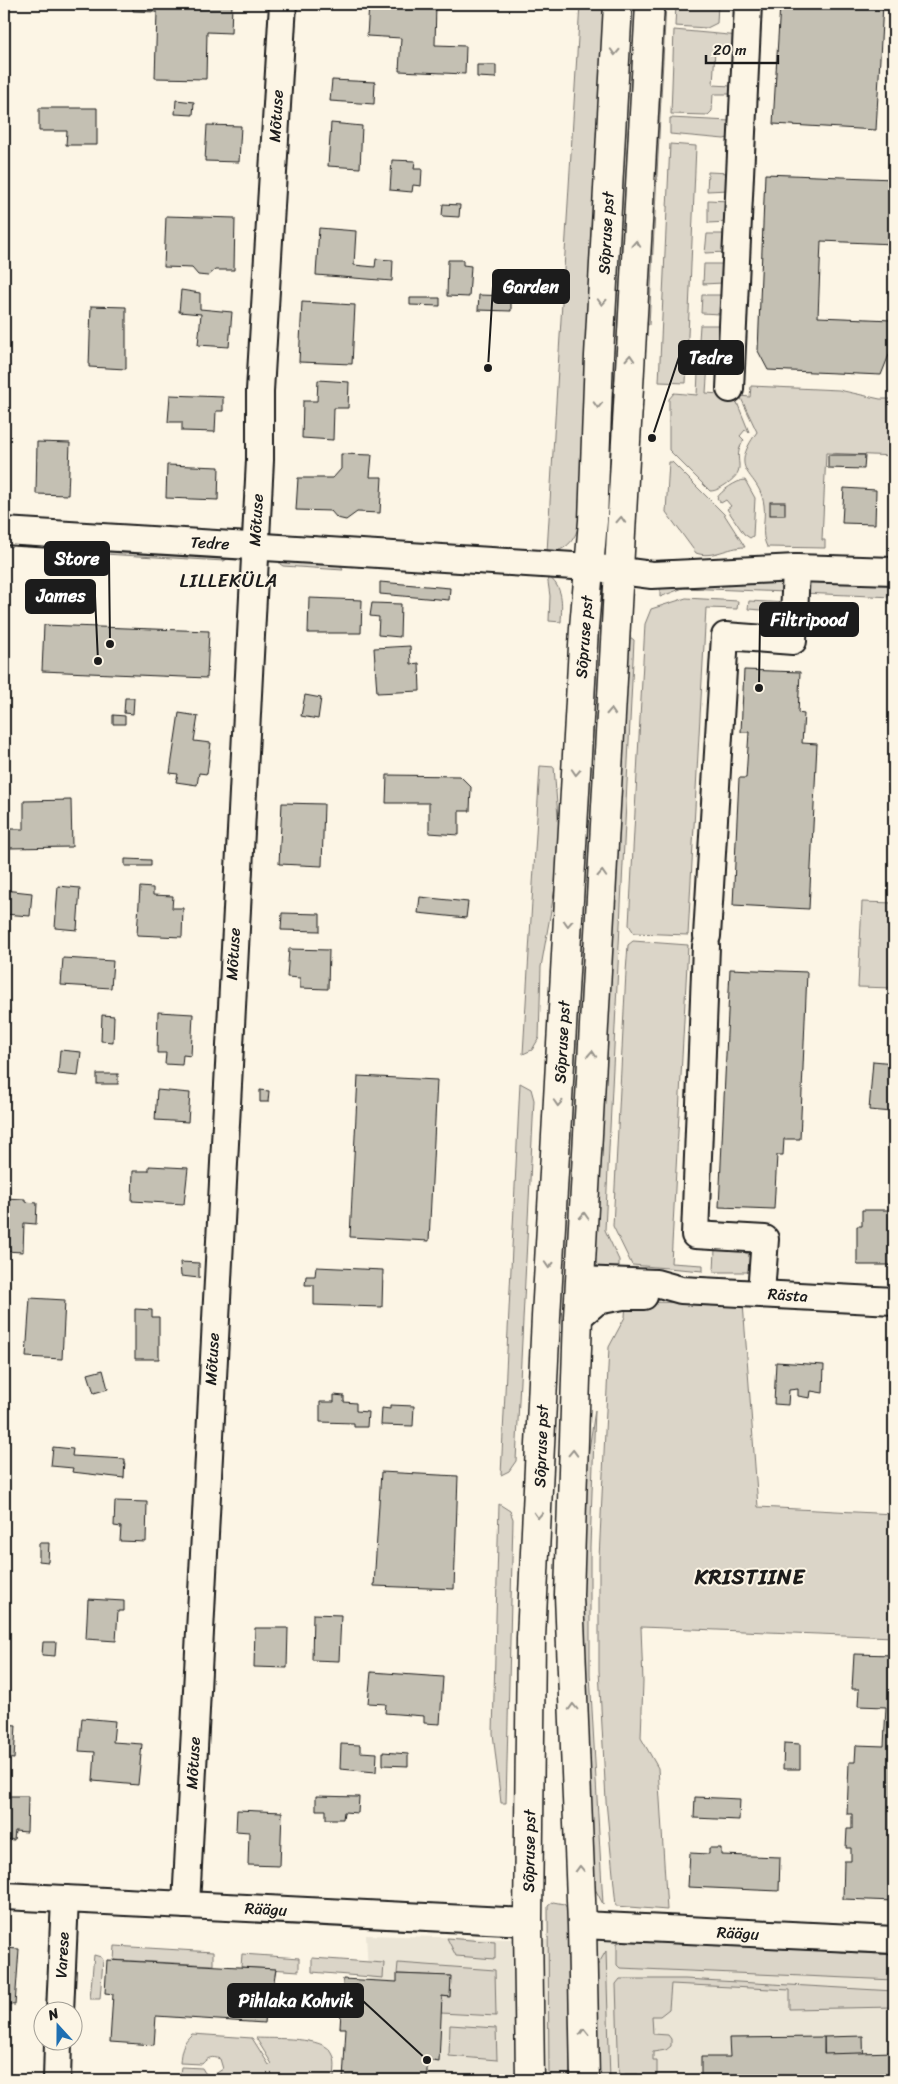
<svg xmlns="http://www.w3.org/2000/svg" width="898" height="2084" font-family="Sriracha,sans-serif">
  <rect width="100%" height="100%" fill="#fcf5e5"/>
  <filter id="ink" filterUnits="userSpaceOnUse"><feTurbulence type="fractalNoise" baseFrequency=".02" numOctaves="2"/><feDisplacementMap in="SourceGraphic" scale="10" xChannelSelector="R" yChannelSelector="G"/><feConvolveMatrix kernelMatrix="1 2 1 2 8 2 1 2 1" color-interpolation-filters="sRGB"/></filter>
  <g filter="url(#ink)">
    <path fill="#ebe5d6" d="M366 1935 894 1950V2080H374Z"/>
    <g fill="#dbd5c8" stroke="#7c7872">
      <path d="M580 4H605L578 528C573 543 564 552 547 552Z"/>
      <path d="M666 4 649 325 645 324 655 45Z"/>
      <path d="M676 4H718L717 23 707 28 675 26Z"/>
      <path d="M674 30 740 36 739 49H715L713 85 731 86V94H713L712 111 708 115 671 114Z"/>
      <path d="M670 118 730 121 728 138 724 139 670 134Z"/>
      <path d="M670 144 696 146 686 383 659 382Z"/>
      <path d="M708 172 730 173 729 190 707 191Z"/>
      <path d="M708 200 729 201 728 222 708 223Z"/>
      <path d="M707 234H728L727 252 705 253Z"/>
      <path d="M704 264H725L723 283 703 284Z"/>
      <path d="M702 295H722L720 314 701 313Z"/>
      <path d="M700 325H721L720 340H699Z"/>
      <path d="M702 348 709 349 706 393 734 395 749 432 745 430 740 436 744 440C729 462 752 467 725 485 720 488 716 491 710 491L669 450V399L674 393 697 395 699 350Z"/>
      <path d="M751 386 839 390 880 399H894V456L826 453 822 540H825V548L767 547C760 533 766 520 764 505 759 470 726 475 757 432L740 396 750 397Z"/>
      <path d="M669 462H672L724 514 745 547C728 547 712 559 696 553L666 512Z"/>
      <path d="M745 480 755 498 753 536 750 538 744 534 727 509 731 506 726 500 721 503 717 498C721 491 737 480 745 480Z"/>
      <path d="M73 545 230 557 224 561 70 552Z"/>
      <path d="M280 559 339 563 343 570 283 566 280 564Z"/>
      <path d="M547 575C564 588 562 602 561 622L549 621 550 596Z"/>
      <path d="M778 580 784 585 786 592 683 588 660 597V587Z"/>
      <path d="M812 581 894 583V597L802 593 806 583Z"/>
      <path d="M686 598 738 601 737 609 706 608 688 935 634 933 629 925 645 624 651 609Z"/>
      <path d="M749 601 785 603 781 626 775 628V611L748 609Z"/>
      <path d="M630 637 634 640 605 1230 619 1260V1271H601L595 1262 624 638Z"/>
      <path d="M540 766 554 767 561 854 541 967 539 1038 532 1050 523 1054Z"/>
      <path d="M862 902 894 903V988L858 987Z"/>
      <path d="M633 941 688 945 671 1263 703 1265V1271L632 1265 613 1226 626 972 628 945Z"/>
      <path d="M520 1083 531 1089 534 1100 516 1461 509 1471 501 1475Z"/>
      <path d="M715 1249 744 1250 745 1253 749 1254 751 1272H714Z"/>
      <path d="M626 1302 743 1303 758 1507 894 1514V1637L641 1627 643 1682 641 1738 658 1768 667 1910 616 1906 606 1801 599 1670V1559L609 1347 625 1317Z"/>
      <path d="M595 1410 590 1547V1674L603 1904 594 1887 582 1673 583 1490Z"/>
      <path d="M499 1504 510 1511 513 1519 506 1803H501L493 1733Z"/>
      <path d="M553 1902 564 1904 568 1909 570 2080H549L548 1906Z"/>
      <path d="M447 1938 495 1942V1959L456 1956Z"/>
      <path d="M628 1939 894 1955V1980L620 1968 617 1965V1943Z"/>
      <path d="M115 1946 213 1952V1965L114 1960Z"/>
      <path d="M606 1951 610 2080H598L596 1968Z"/>
      <path d="M242 1954 299 1958V1971L241 1967Z"/>
      <path d="M94 1955 101 1957 103 1960 100 1999H90Z"/>
      <path d="M312 1958 384 1963 383 1978 312 1972Z"/>
      <path d="M398 1963 495 1970 496 2016 441 2013 442 1996 449 1997 450 1976 397 1974Z"/>
      <path d="M620 1979H685L894 1991V2007L790 2009V1990L671 1984 669 2009 660 2016H652L653 2034 668 2035 671 2039V2046L666 2050 653 2052V2061H657V2079H639L638 2074H625V2080L619 2079 616 1984Z"/>
      <path d="M450 2025 496 2028 497 2060 449 2056Z"/>
      <path d="M192 2034 252 2038 269 2065 272 2064 256 2038C273 2039 324 2036 332 2053 337 2061 334 2072 334 2080H179L181 2067 202 2068 205 2073 212 2076 223 2069 220 2059C212 2056 208 2057 202 2064L180 2063C181 2051 182 2043 192 2034Z"/>
    </g>
    <g fill="#c4c0b3" stroke="#1c1c1c">
      <path d="M133 4H232L231 33 207 32 206 79 155 78 157 12 133 11Z"/>
      <path d="M369 4H436L435 45 466 46 465 74 399 71 401 38 367 36Z"/>
      <path d="M780 4H883L876 130 773 124Z"/>
      <path d="M477 65H496V78L477 77Z"/>
      <path d="M332 80 375 82 374 104 330 101Z"/>
      <path d="M176 100 194 102 193 115 175 114Z"/>
      <path d="M39 108H97V145H66L67 131H39Z"/>
      <path d="M331 123 362 126 360 168 328 166Z"/>
      <path d="M207 125 241 126 239 162 205 161Z"/>
      <path d="M392 160 415 161 414 169H422L421 186 413 185 412 192 390 190Z"/>
      <path d="M765 174 894 179V244L821 241 818 317 892 320 891 350 881 375 768 370 758 351Z"/>
      <path d="M443 204 460 205 459 217 442 216Z"/>
      <path d="M166 216 235 218 234 270H215L208 276 198 275 192 268 164 267Z"/>
      <path d="M319 228 356 231 354 265 375 267 376 259 393 260 392 281 316 275Z"/>
      <path d="M448 260H463V265L471 266 469 297 447 296Z"/>
      <path d="M181 290 200 293V309L232 312 229 347 198 345 201 314 179 312Z"/>
      <path d="M479 295 511 296V311L478 310Z"/>
      <path d="M410 298H440V306L410 305Z"/>
      <path d="M302 302 355 305 352 364 299 362Z"/>
      <path d="M91 306 126 307V369L89 367Z"/>
      <path d="M318 380 349 382 348 408H334L333 440 302 438 303 401H317Z"/>
      <path d="M170 395 223 397V411H216L215 432 182 431V422H168Z"/>
      <path d="M37 442 70 443 68 495 36 494Z"/>
      <path d="M341 454 372 455 370 477H382L380 513 357 512 346 520 337 518 331 511 296 510 298 478H333L341 469Z"/>
      <path d="M828 455H865L864 469 828 468Z"/>
      <path d="M167 465 219 467 218 500 166 498Z"/>
      <path d="M844 488 876 490 875 524 842 523Z"/>
      <rect x="770" y="502" width="15" height="13"/>
      <path d="M380 582 450 588 449 600 380 594Z"/>
      <path d="M309 598 362 600 361 633H308Z"/>
      <path d="M372 603 401 604 400 637 378 635 379 617 370 616Z"/>
      <path d="M44 625 209 631 207 678 42 671Z"/>
      <path d="M410 646 411 664 419 663 420 691 377 693 374 648Z"/>
      <path d="M744 670 800 672 798 713 804 714 802 743 817 744 809 909 733 905 739 778H746L749 732H741Z"/>
      <path d="M305 695 321 698 318 719 301 716Z"/>
      <path d="M125 698H134L133 714 124 713Z"/>
      <path d="M179 713 198 716 194 741 211 743 207 774 199 773 197 785 176 782 178 774 170 773Z"/>
      <path d="M113 715 125 716V724H113Z"/>
      <path d="M387 775 460 776 471 787 470 811H459V835L429 833V803H386Z"/>
      <path d="M71 800 72 847 8 848V829H24V801Z"/>
      <path d="M282 803 324 804 322 866 279 864Z"/>
      <path d="M125 859 151 860V866H125Z"/>
      <path d="M58 886 80 888 77 930 55 928Z"/>
      <path d="M140 887 153 888V895L173 896 172 908H183L182 937 137 935Z"/>
      <path d="M4 890 32 893 30 916 4 914Z"/>
      <path d="M420 897 468 902 466 918 418 913Z"/>
      <path d="M282 913 320 914V931L281 930Z"/>
      <path d="M289 949 329 950 328 989 300 988V978L287 977Z"/>
      <path d="M63 958 113 961 111 988 61 985Z"/>
      <path d="M730 969 807 972 800 1139H784L783 1155H777L774 1209 719 1207Z"/>
      <path d="M158 1012 193 1014 191 1056 183 1055 182 1065 165 1064 166 1053H157Z"/>
      <path d="M102 1015 114 1016 113 1042 101 1041Z"/>
      <path d="M60 1050 81 1052 78 1076 58 1074Z"/>
      <path d="M873 1061 894 1063 893 1112 869 1110Z"/>
      <rect x="97" y="1074" width="21" height="10"/>
      <path d="M358 1076 437 1080 429 1241 350 1237Z"/>
      <path d="M157 1090 190 1093 188 1122 155 1120Z"/>
      <path d="M260 1090 269 1091 268 1102H260Z"/>
      <path d="M149 1166 188 1168 184 1204 132 1201 133 1171H149Z"/>
      <path d="M4 1198 25 1199V1202L37 1203 36 1224 24 1223 23 1252 4 1251Z"/>
      <path d="M862 1210H892L894 1213V1265H857V1226H862Z"/>
      <path d="M180 1262 199 1263V1278L181 1276Z"/>
      <path d="M316 1267 383 1270 382 1307 314 1305V1285H305L306 1276H315Z"/>
      <path d="M30 1298 65 1300 62 1359 26 1357Z"/>
      <path d="M135 1309 152 1310V1317H159V1359H135Z"/>
      <path d="M776 1362 824 1365 823 1393 811 1391 810 1398 798 1396V1389L789 1390 788 1405 774 1404Z"/>
      <path d="M103 1370 108 1389 94 1393 88 1374Z"/>
      <path d="M334 1395 344 1396V1402L356 1403V1411L368 1412 367 1427H354V1423L320 1422V1402H334Z"/>
      <path d="M390 1405 414 1406 413 1426 381 1425 382 1408 390 1409Z"/>
      <path d="M53 1447 73 1449 72 1456 125 1459 124 1478 72 1472 73 1468 51 1466Z"/>
      <path d="M381 1472 458 1476 454 1589 374 1586Z"/>
      <path d="M115 1501 147 1502 146 1542 120 1541 121 1527 114 1526Z"/>
      <path d="M39 1543H49L48 1562 39 1561Z"/>
      <path d="M88 1599 124 1601V1611H118L116 1641 86 1639Z"/>
      <path d="M313 1614 341 1615 339 1661 312 1660Z"/>
      <path d="M255 1628H288L287 1668 254 1667Z"/>
      <path d="M43 1642H56L55 1656 42 1655Z"/>
      <path d="M854 1654 894 1655V1901L843 1899 844 1861H851V1848H846L847 1829H852V1814H847L849 1762H855L856 1745 884 1746 886 1707 858 1706 859 1689H852Z"/>
      <path d="M371 1672 443 1677 440 1724 424 1723V1716L385 1713 386 1704 368 1703Z"/>
      <path d="M82 1718 115 1721 113 1742 142 1744 138 1785 93 1781 95 1752 79 1751Z"/>
      <path d="M4 1724 16 1725 14 1759 4 1758Z"/>
      <path d="M784 1743 800 1744V1769H783Z"/>
      <path d="M341 1744 360 1745V1752L377 1753 376 1772 340 1769Z"/>
      <path d="M383 1752 408 1754V1766L383 1765Z"/>
      <path d="M4 1796H28L27 1832 15 1831 14 1840 4 1839Z"/>
      <path d="M316 1796 359 1797 358 1813 344 1812 343 1819H326V1810H316Z"/>
      <path d="M695 1797 740 1799 739 1820 694 1818Z"/>
      <path d="M237 1810 282 1812 280 1866 248 1865 249 1832 236 1831Z"/>
      <path d="M709 1848H721V1855L780 1857 779 1891 688 1887 690 1853 709 1854Z"/>
      <path d="M4 1948 19 1949 15 2005 4 2004Z"/>
      <path d="M107 1960 276 1969 273 1987H267L264 2023 156 2016 154 2045 110 2042 113 1994 105 1993Z"/>
      <path d="M397 1974 451 1976 450 1997 442 1996 439 2062 427 2060V2080H343L346 2028H340L343 1979 397 1982Z"/>
      <path d="M863 2036 864 2080H825L824 2037Z"/>
      <path d="M824 2037V2054L894 2052V2080H701V2057H730L729 2038Z"/>
    </g>
    <g fill="none" stroke-linecap="round" stroke-linejoin="round">
      <g stroke="#1c1c1c" stroke-width="30">
        <g id="minor">
          <path d="M730 389 748 4"/>
          <path d="M4 531 590 567 652 575 796 568 894 571"/>
          <path d="M707 936 725 636 793 641 796 568"/>
          <path d="M706 946 695 1235 765 1239 761 1293"/>
          <path d="M580 1280 656 1283 681 1290 894 1301"/>
          <path d="M578 1317 597 1301 623 1296H644"/>
          <path d="M4 1896 528 1922"/>
          <path d="M186 1905 260 460V391L283 4"/>
          <path d="M582 1925 894 1940"/>
          <path d="M60 2012 65 1899"/>
          <path d="M57 2080 58 2042"/>
        </g>
      </g>
      <g stroke="#1c1c1c" stroke-width="31">
        <g id="secondary">
          <path d="M530 2080 528 1922 531 1638 546 1317 584 628 593 521 599 356 618 4"/>
          <path d="M585 2080 582 1925 569 1595 578 1317 650 4"/>
        </g>
      </g>
      <use href="#minor" stroke="#fcf5e5" stroke-width="26"/>
      <use href="#secondary" stroke="#fcf5e5" stroke-width="28"/>
    </g>
    <defs><path id="oneway-chevron" d="M-2-3.5L2.5 0L-2 3.5" fill="none" stroke-width="1.6" stroke-linecap="round" stroke-linejoin="round" transform="scale(1.25)"/></defs>
    <g stroke="#97938b">
      <use href="#oneway-chevron" transform="translate(615 52) rotate(93)"/>
      <use href="#oneway-chevron" transform="translate(636 244) rotate(-87)"/>
      <use href="#oneway-chevron" transform="translate(602 302) rotate(93)"/>
      <use href="#oneway-chevron" transform="translate(630 358) rotate(-87)"/>
      <use href="#oneway-chevron" transform="translate(598 405) rotate(92)"/>
      <use href="#oneway-chevron" transform="translate(621 520) rotate(-87)"/>
      <use href="#oneway-chevron" transform="translate(611 712) rotate(-87)"/>
      <use href="#oneway-chevron" transform="translate(576 772) rotate(93)"/>
      <use href="#oneway-chevron" transform="translate(602 874) rotate(-87)"/>
      <use href="#oneway-chevron" transform="translate(568 923) rotate(93)"/>
      <use href="#oneway-chevron" transform="translate(592 1054) rotate(-87)"/>
      <use href="#oneway-chevron" transform="translate(558 1103) rotate(93)"/>
      <use href="#oneway-chevron" transform="translate(584 1216) rotate(-87)"/>
      <use href="#oneway-chevron" transform="translate(549 1265) rotate(93)"/>
      <use href="#oneway-chevron" transform="translate(573 1453) rotate(-88)"/>
      <use href="#oneway-chevron" transform="translate(538 1515) rotate(93)"/>
      <use href="#oneway-chevron" transform="translate(573 1707) rotate(-92)"/>
      <use href="#oneway-chevron" transform="translate(580 1869) rotate(-92)"/>
      <use href="#oneway-chevron" transform="translate(584 2032) rotate(-91)"/>
    </g>
  </g>
  <g text-anchor="middle" dominant-baseline="central" stroke-width="4" stroke-linejoin="round" paint-order="stroke">
    <g font-size="16" fill="#1c1c1c" stroke="#fcf5e5">
      <text transform="translate(276 116) rotate(-87)">Mõtuse</text>
      <text transform="translate(606 233) rotate(-87)">Sõpruse pst</text>
      <text transform="translate(256 520) rotate(-87)">Mõtuse</text>
      <text transform="translate(210 543) rotate(3)">Tedre</text>
      <text transform="translate(584 637) rotate(-86)">Sõpruse pst</text>
      <text transform="translate(233 954) rotate(-87)">Mõtuse</text>
      <text transform="translate(562 1042) rotate(-87)">Sõpruse pst</text>
      <text transform="translate(788 1295) rotate(4)">Rästa</text>
      <text transform="translate(212 1359) rotate(-87)">Mõtuse</text>
      <text transform="translate(541 1446) rotate(-88)">Sõpruse pst</text>
      <text transform="translate(193 1763) rotate(-87)">Mõtuse</text>
      <text transform="translate(529 1851) rotate(-89)">Sõpruse pst</text>
      <text transform="translate(266 1909) rotate(3)">Räägu</text>
      <text transform="translate(738 1933) rotate(3)">Räägu</text>
      <text transform="translate(62 1955) rotate(-87)">Varese</text>
    </g>
    <g font-size="19" letter-spacing="1" fill="#1c1c1c" stroke="#fcf5e5">
      <text x="229" y="580">LILLEKÜLA</text>
    </g>
    <g font-size="21" font-weight="bold" letter-spacing="1" fill="#1c1c1c" stroke="#fcf5e5">
      <text x="750" y="1577">KRISTIINE</text>
    </g>
  </g>
  <path fill="none" stroke="#1c1c1c" stroke-width="2" d="M488 368L493 286M652 438L679 357M110 644L109 558M98 661L95 596M759 688L760 620M427 2060L363 2001"/>
  <g fill="#1c1c1c" stroke="#fcf5e5" stroke-width="2">
    <circle cx="488" cy="368" r="5"/>
    <circle cx="652" cy="438" r="5"/>
    <circle cx="110" cy="644" r="5"/>
    <circle cx="98" cy="661" r="5"/>
    <circle cx="759" cy="688" r="5"/>
    <circle cx="427" cy="2060" r="5"/>
  </g>
  <g fill="#1c1c1c" stroke="#1c1c1c" stroke-width="2">
    <rect x="493" y="270" width="76" height="33" rx="5"/>
    <rect x="679" y="341" width="64" height="33" rx="5"/>
    <rect x="45" y="542" width="64" height="33" rx="5"/>
    <rect x="26" y="580" width="69" height="33" rx="5"/>
    <rect x="760" y="603" width="98" height="33" rx="5"/>
    <rect x="228" y="1984" width="135" height="33" rx="5"/>
  </g>
  <g font-size="18" text-anchor="middle" font-weight="bold" fill="#fff">
    <text x="531" y="293">Garden</text>
    <text x="711" y="364">Tedre</text>
    <text x="77" y="565">Store</text>
    <text x="61" y="602">James</text>
    <text x="809" y="626">Filtripood</text>
    <text x="296" y="2007">Pihlaka Kohvik</text>
  </g>
  <rect width="898" height="2084" fill="none" stroke="#fcf5e5" stroke-width="20"/>
  <rect x="10" y="10" width="878" height="2064" fill="none" stroke="#1c1c1c" stroke-width="2" filter="url(#ink)"/>
  <g transform="translate(58 2026) rotate(339)"><circle r="24" fill="#fcf5e5" stroke="#a29e95"/>
  <path d="M0-4L9 19L0 12L-9 19Z" fill="#1f6fb2"/>
  <text y="-8" font-size="14" font-weight="bold" text-anchor="middle" fill="#1c1c1c">N</text>
  </g>
  <path d="M706 55v8h72v-8" fill="none" stroke="#1c1c1c" stroke-width="2.5"/>
  <text x="713" y="55" font-size="15" fill="#1c1c1c" stroke="#fcf5e5" stroke-width="4" paint-order="stroke">20 m</text>
</svg>
